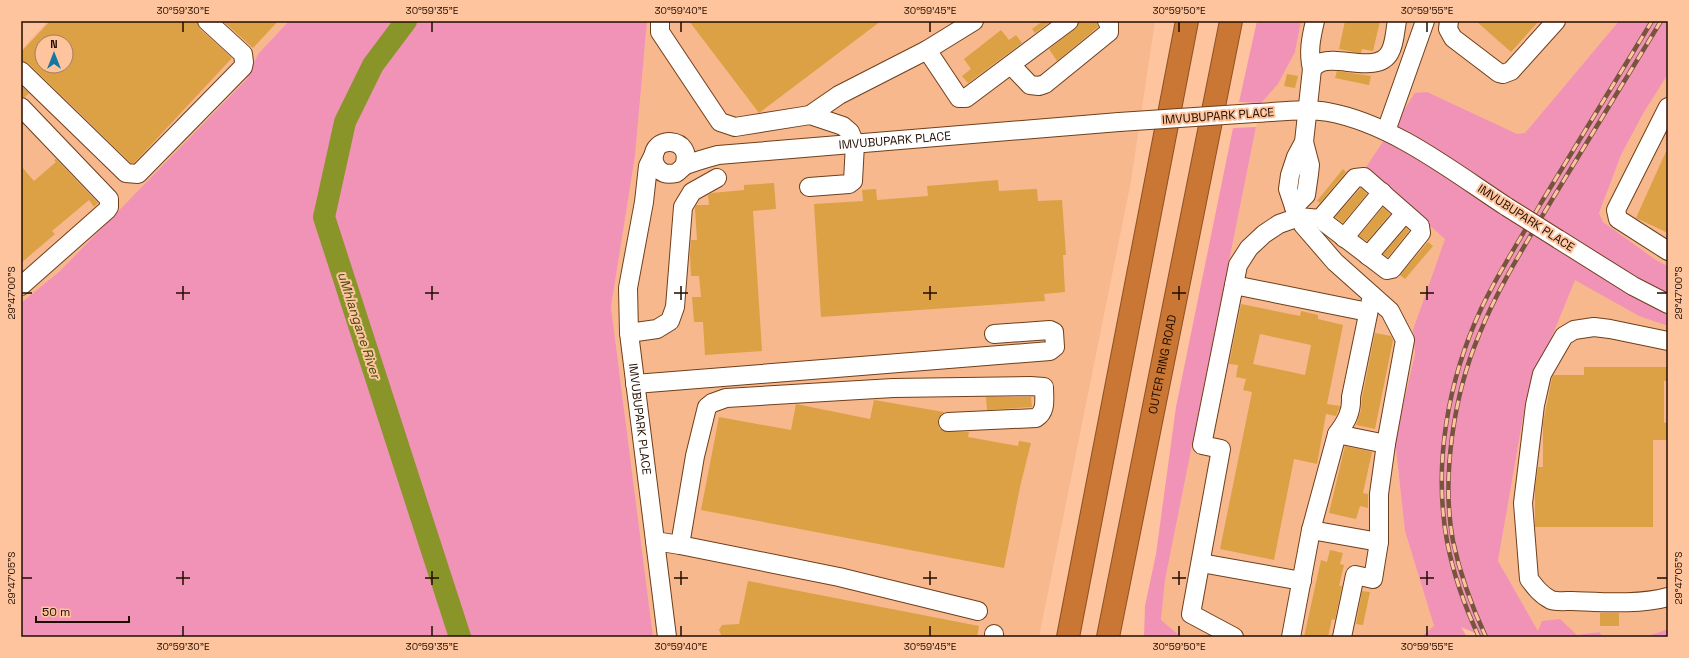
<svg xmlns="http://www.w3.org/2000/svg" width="1689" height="658" font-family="'Space Grotesk',sans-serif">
  <rect width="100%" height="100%" fill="#fec49d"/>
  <g fill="#f7b88d" fill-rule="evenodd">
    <path d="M48 21H289L258 54 246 80 175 155 60 271 21 303V50ZM42 42H66V66H42Z"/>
    <path d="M647 21H1155L1131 181 1039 637H653L611 307 635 156Z"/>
    <path d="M1301 21H1619L1525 133 1366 169 1445 239 1413 330 1415 354 1395 440 1405 531 1434 626 1421 637H1181L1161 621 1165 580 1261 103 1278 84 1295 52Z"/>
    <path d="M1668 74V266L1656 260 1603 222 1599 213 1621 155 1644 112Z"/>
    <path d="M1575 279 1639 316 1668 326V629L1645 637H1603L1599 632 1577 635 1538 631 1498 561 1526 400Z"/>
  </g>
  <g fill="#f192b7">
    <path d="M289 21H647L635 156 611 307 653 637H21V303L60 271 246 80 258 54Z"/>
    <path d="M1257 21H1301L1295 52 1278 84 1261 103 1239 102Z"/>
    <path d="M1619 21H1668V74L1644 112 1621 155 1599 213 1603 222 1656 260 1668 266V326L1639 316 1575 280 1526 400 1498 561 1538 631 1542 621 1560 619 1577 635 1599 632 1603 637H1484L1461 627 1467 637H1421L1434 626 1405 531 1395 440 1415 354 1413 330 1445 239 1365 169 1415 93 1427 92 1517 134 1525 133Z"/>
    <path d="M1256 127 1165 580 1161 620 1181 637H1144L1145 606 1156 554 1176 407 1233 128Z"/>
    <path d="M1668 629V637H1645Z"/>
  </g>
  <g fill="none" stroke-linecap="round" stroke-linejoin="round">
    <path stroke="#899529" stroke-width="22" d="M406 21 373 65 345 122 324 217 460 637"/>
  </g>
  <g fill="#dca144" fill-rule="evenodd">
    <path d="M50 21H197L200 29 232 58 136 161 134 163H131L28 63 21 61V52ZM42 42H66V66H42Z"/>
    <path d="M223 21H278L253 48Z"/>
    <path d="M689 21H881L759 113Z"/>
    <path d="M1043 21H1051L1035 33 1032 29Z"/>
    <path d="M1079 21H1096L1098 27 1057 61 1049 49 1075 29Z"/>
    <path d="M1345 21H1380L1373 51 1362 49 1361 53H1359L1339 49Z"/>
    <path d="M1476 21H1539L1511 52Z"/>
    <path d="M1001 30 1009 40 1016 35 1022 43 968 83 962 76 971 69 964 59Z"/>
    <path d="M1337 71 1371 76 1369 85 1335 78Z"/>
    <path d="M1287 74 1298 76 1295 88 1284 86Z"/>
    <path d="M21 86 29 93 25 97H21Z"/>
    <path d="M1668 147V233L1636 218Z"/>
    <path d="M56 159 98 203 94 207 89 200 52 231 55 234 21 263V166L34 181 56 162 54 160Z"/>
    <path d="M1343 169 1346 172 1320 203 1317 201Z"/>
    <path d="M998 180 999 191 1037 189 1038 201 1062 200 1066 255H1063L1065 292 1044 294 1045 301 821 317 814 204 863 201 862 190 876 189 877 200 928 196 927 186Z"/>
    <path d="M774 183 776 209 753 211 762 351 705 355 703 322H694L692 297H701L699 276H691L690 254 691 240H697L695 208 696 205H709L708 195 712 193 744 190V185Z"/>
    <path d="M1361 188 1367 194 1343 223 1335 217Z"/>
    <path d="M1383 207 1390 214 1367 241 1359 236Z"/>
    <path d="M1406 228 1409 231 1388 257 1383 254Z"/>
    <path d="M1428 242 1433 246 1405 279 1400 275Z"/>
    <path d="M1241 304 1300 316 1301 311 1318 315V319L1343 325 1327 404 1340 406 1339 409 1336 416 1326 414 1317 464 1294 459 1274 560 1220 549 1252 392 1243 390 1246 379 1236 377 1238 365 1229 364ZM1260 334 1311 345 1305 375 1253 364Z"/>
    <path d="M1375 333 1391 336 1393 340 1375 429 1356 425 1361 410 1362 398Z"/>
    <path d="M1584 367H1668V381H1664V423L1668 422V440H1653V527H1535V489L1538 467H1543V423L1552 378 1553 375H1584Z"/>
    <path d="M986 397H1031L1032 407 987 410Z"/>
    <path d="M874 400 944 412 939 417 938 422 939 428 944 431 969 432 968 437 1018 446 1019 441 1031 443 1020 487 1004 568 701 510 719 417 791 430 796 404 870 419Z"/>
    <path d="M1345 446 1372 452 1363 493 1368 494V508L1360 506 1356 519 1329 513Z"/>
    <path d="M1330 550 1343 553 1340 564 1344 565 1339 586H1342L1335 620 1332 619 1328 637H1304L1321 560 1327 562Z"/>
    <path d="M748 581 979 626 977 637H722L719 630 722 625 739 624Z"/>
    <path d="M1362 591 1370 592 1363 625 1356 624Z"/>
    <rect x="1600" y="613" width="19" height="13"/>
  </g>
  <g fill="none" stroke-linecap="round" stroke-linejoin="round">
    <g stroke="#6f3f1a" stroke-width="20">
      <g id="minor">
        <path d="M660 21V32L720 122 735 127 810 115 843 126 850 132 855 144 853 181 849 184 809 187"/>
        <path d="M974 21 927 50 959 98H966L1069 21"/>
        <path d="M1449 21 1448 29 1453 38 1499 73 1503 74 1511 71 1556 21"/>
        <path d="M1011 65 1030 85 1039 86 1045 84 1109 32V24L1107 21"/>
        <path d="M1312 69C1308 52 1311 38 1315 21"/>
        <path d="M21 71 126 173 138 174 243 67 244 62 243 54 207 21"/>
        <path d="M21 107 109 199V207L107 210 21 286"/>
        <path d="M1668 107 1616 210 1618 219 1668 251"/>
        <path d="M1255 113C1279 112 1305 108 1328 112 1393 124 1452 171 1507 207"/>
        <path d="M810 115 839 95 927 50"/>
        <path d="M1386 131 1425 21"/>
        <path id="s1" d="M655 152 648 166 644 202 628 288 629 333 667 637"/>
        <path id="s2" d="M684 166C695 136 649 134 654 161 655 166 659 171 664 173 667 174 672 174 676 173 680 171 682 167 686 165 696 161 707 158 718 155L1119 122"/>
        <path d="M1294 207 1306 195 1309 174 1310 165 1304 142"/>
        <path d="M1344 238 1382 192"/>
        <path d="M1558 239 1633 286 1668 304"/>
        <path d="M1368 256 1405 213"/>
        <path d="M1234 285 1368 312"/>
        <path d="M1372 295 1351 397C1352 412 1346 422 1337 434L1311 530 1379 542"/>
        <path d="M629 333 657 329 670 321 675 307 683 207 692 192 717 178"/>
        <path d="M1668 341 1610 329 1594 327 1574 330 1564 336 1542 374 1535 405 1523 503 1529 579C1535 587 1541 595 1551 600 1557 602 1566 601 1572 601 1602 602 1639 605 1668 597"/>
        <path d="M635 384 1050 351 1055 347 1054 332 1050 330 994 334"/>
        <path d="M1337 434 1386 444"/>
        <path d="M655 541 680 545 695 456 707 407 712 403 726 398 893 388 1030 386 1044 387C1044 399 1047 411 1036 418L948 422"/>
        <path d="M680 545 839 577 978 611"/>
        <path d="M1201 563 1302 581"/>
        <path d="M994 637V634"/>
        <path d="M1234 637 1191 614 1221 449 1202 445 1238 265 1249 248 1264 234 1279 224 1299 217 1320 219 1387 270 1392 269 1421 233 1420 226 1364 177 1355 178 1320 219"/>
        <path d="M1291 637 1311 530"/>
        <path d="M1342 637 1355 575 1373 579 1379 542V494L1386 444 1405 340 1390 311 1335 262 1303 225 1294 207 1288 189 1290 175 1296 157 1304 142 1312 69C1315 66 1318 63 1322 62 1340 56 1379 74 1390 52 1395 43 1395 30 1397 21"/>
      </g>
    </g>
    <g stroke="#8f5122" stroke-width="24">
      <g id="highway">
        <path d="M1068 637 1187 21"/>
        <path id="s3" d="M1108 637 1231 21"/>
      </g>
    </g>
    <use href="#minor" stroke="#fff" stroke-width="18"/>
    <use href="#highway" stroke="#ca7634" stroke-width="22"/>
    <g stroke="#77543e" stroke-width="4.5">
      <g id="rail">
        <path d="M1479 637C1465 607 1453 573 1447 541 1433 464 1448 380 1481 309 1498 273 1521 238 1541 203 1578 142 1615 82 1652 21"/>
        <path d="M1486 637C1472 607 1460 574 1453 541 1441 477 1454 394 1479 335 1498 287 1527 242 1553 198 1589 139 1625 80 1661 21"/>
      </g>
    </g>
    <use href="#rail" stroke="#fec49d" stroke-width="3" stroke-dasharray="9" stroke-linecap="butt"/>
    <g stroke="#6f3f1a" stroke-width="20" stroke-linecap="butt">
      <g id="minor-bridge">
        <path d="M1119 122 1255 113"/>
        <path d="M1507 207 1558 239"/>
      </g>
    </g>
    <use href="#minor-bridge" stroke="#fff" stroke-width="18"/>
  </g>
  <path fill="none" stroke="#210d01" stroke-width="1.5" d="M183 22V32M432 22V32M681 22V32M930 22V32M1179 22V32M1427 22V32M183 286V300M432 286V300M681 286V300M930 286V300M1179 286V300M1427 286V300M22 293H32M176 293H190M425 293H439M674 293H688M923 293H937M1172 293H1186M1420 293H1434M1657 293H1667M183 571V585M432 571V585M681 571V585M930 571V585M1179 571V585M1427 571V585M22 578H32M176 578H190M425 578H439M674 578H688M923 578H937M1172 578H1186M1420 578H1434M1657 578H1667M183 626V636M432 626V636M681 626V636M930 626V636M1179 626V636M1427 626V636"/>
  <g text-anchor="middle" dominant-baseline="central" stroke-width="4" stroke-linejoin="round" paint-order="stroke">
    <g font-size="12" fill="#210d01" stroke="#fec49d">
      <text transform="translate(1218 116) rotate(-4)">IMVUBUPARK PLACE</text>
      <text stroke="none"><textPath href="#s2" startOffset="314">IMVUBUPARK PLACE</textPath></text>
      <text transform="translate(1526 218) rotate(33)">IMVUBUPARK PLACE</text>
      <text stroke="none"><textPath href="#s3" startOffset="278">OUTER RING ROAD</textPath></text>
      <text stroke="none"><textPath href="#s1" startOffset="271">IMVUBUPARK PLACE</textPath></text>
    </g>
    <g font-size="13" font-style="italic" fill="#424811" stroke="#fec49d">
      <text transform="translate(359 325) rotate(72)">uMhlangane River</text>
    </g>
  </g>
  <rect width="1689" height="658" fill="none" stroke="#fec49d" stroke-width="44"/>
  <g transform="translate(54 54)"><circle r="19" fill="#fec49d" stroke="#a67b5f"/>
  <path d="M0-3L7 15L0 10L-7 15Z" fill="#1576a3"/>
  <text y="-6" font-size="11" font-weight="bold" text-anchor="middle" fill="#210d01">N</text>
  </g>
  <path d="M36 616v6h93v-6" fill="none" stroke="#210d01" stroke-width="2"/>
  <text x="42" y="616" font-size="12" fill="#210d01" stroke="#fec49d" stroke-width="3" paint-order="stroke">50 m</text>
  <rect x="22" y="22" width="1645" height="614" fill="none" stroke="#210d01" stroke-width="1.5"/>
  <g font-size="10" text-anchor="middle" fill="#210d01">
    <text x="183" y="14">30°59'30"E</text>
    <text x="432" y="14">30°59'35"E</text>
    <text x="681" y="14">30°59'40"E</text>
    <text x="930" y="14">30°59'45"E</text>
    <text x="1179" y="14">30°59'50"E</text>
    <text x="1427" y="14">30°59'55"E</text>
    <text transform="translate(11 293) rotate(-90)" y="4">29°47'00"S</text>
    <text transform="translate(1678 293) rotate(-90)" y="4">29°47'00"S</text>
    <text transform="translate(11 578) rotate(-90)" y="4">29°47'05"S</text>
    <text transform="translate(1678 578) rotate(-90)" y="4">29°47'05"S</text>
    <text x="183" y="650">30°59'30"E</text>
    <text x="432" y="650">30°59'35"E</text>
    <text x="681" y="650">30°59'40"E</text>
    <text x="930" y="650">30°59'45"E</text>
    <text x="1179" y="650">30°59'50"E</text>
    <text x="1427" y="650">30°59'55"E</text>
  </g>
</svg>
